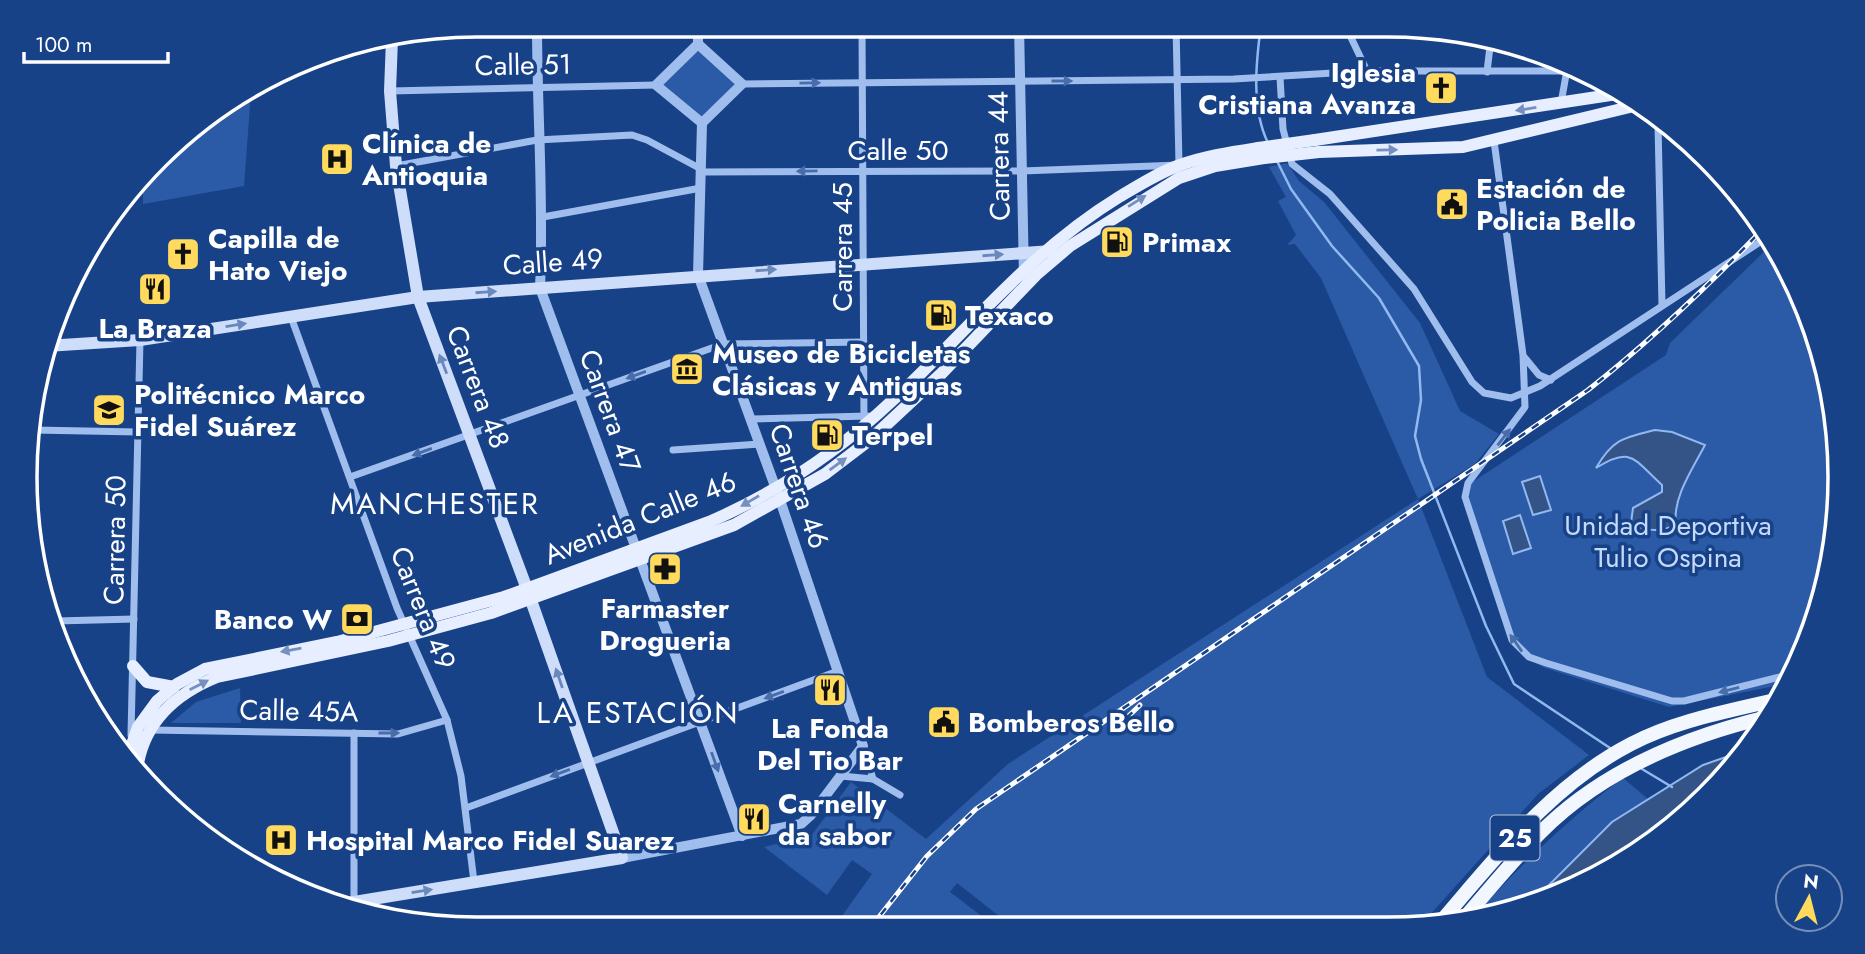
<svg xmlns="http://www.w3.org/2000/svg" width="1865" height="954" font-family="Jost,sans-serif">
  <rect width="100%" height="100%" fill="#184288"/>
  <g fill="#2b5ba7">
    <path d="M698 49 737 84 701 119 662 85Z"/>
    <path d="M251 92 244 186 143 204V181L201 118Z"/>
    <path d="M1287 163 1299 181 1324 202 1420 323 1460 411 1499 434 1475 464 1418 499 1487 677 1589 755 1538 794 1420 926 1013 927 957 883 950 892 996 927H834L872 874 852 860 827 895 764 847 811 836 851 782 926 839 1008 764 1418 499 1321 278 1295 244 1287 245 1296 235 1278 201 1286 197 1269 167Z"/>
    <path d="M1768 248 1817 332 1839 507 1794 677 1790 683 1669 707 1545 668 1524 657 1512 641 1469 511 1468 485 1666 355 1670 343Z"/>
    <path d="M240 688 241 723H171L196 702Z"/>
    <path d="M1623 778 1648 799 1612 822 1530 904 1472 919C1519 866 1567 820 1623 778Z"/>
  </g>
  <g fill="#345488" stroke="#92b8f0" stroke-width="2">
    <path d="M1655 430 1672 432 1705 445C1693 468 1672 498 1676 525 1661 532 1646 532 1631 523L1633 508 1662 492V485C1634 460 1632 445 1596 468 1613 439 1623 438 1655 430Z"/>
    <path d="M1540 476 1551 510 1533 515 1522 482Z"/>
    <path d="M1520 515 1531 548 1513 554 1503 521Z"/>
    <path d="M1746 750C1701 817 1607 883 1530 904L1612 822 1703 765Z"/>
  </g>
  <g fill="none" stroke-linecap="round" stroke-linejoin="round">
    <g stroke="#92b8f0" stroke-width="2.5">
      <path d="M1261 25C1256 62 1251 108 1268 143"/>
      <path d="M1277 161 1291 189 1332 246 1379 298 1419 366 1421 400 1415 436 1421 459 1486 626 1514 684 1613 750"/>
      <path d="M1642 769 1672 787"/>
    </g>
    <g stroke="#a0beed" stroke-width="7">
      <path d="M862 25 864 425"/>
      <path d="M1345 25 1367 71"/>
      <path d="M1487 72 1491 38"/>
      <path d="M1280 77 1283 129 1292 164 1330 194 1414 289 1472 382 1484 393 1511 398 1540 386 1763 240"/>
      <path d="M742 84 1234 79 1367 71H1587"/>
      <path d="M390 91 656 85"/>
      <path d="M1561 103 1568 64"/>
      <path d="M1658 125 1662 305"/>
      <path d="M1494 141 1523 355 1525 407 1468 483 1465 497 1512 640 1529 657 1546 663 1672 701H1684L1795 673"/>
      <path d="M396 166 537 140 632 135 647 140 701 169"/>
      <path d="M701 172 1022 171 1179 165 1176 25"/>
      <path d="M543 217 701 188"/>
      <path d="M291 317 397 608 447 720 461 776 474 882"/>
      <path d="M1525 358 1539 375 1551 380"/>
      <path d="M751 419 868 416"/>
      <path d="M33 430 138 432"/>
      <path d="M673 450 760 444"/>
      <path d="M350 477 723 344 864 342"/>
      <path d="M28 516 29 476"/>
      <path d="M56 621 134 619"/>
      <path d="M150 730 398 734 447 720"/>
      <path d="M354 733V902"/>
      <path d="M131 735 140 340"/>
      <path d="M863 746 873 779"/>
      <path d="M841 776 873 779 900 795"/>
      <path d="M466 808 838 671"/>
    </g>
    <g stroke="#a0beed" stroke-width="10">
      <path d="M537 25C537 113 544 200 540 288L742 836"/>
      <path d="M1019 25 1024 277"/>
      <path d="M698 44 742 84 702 123 656 85Z"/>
      <path d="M698 44V25"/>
      <path d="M622 858 801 824 811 815 863 746 780 500 698 275 702 123"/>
    </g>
    <g stroke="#cdddfa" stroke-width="12">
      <path d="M46 346 140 340 418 297 1052 251"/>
      <path d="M336 905 622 858 527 589 418 297 396 166 390 91 392 39"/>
    </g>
    <g stroke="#e6eeff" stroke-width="12">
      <path d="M1315 140 1617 94"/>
      <path d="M1319 152 1463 147 1634 106"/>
      <path d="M133 666 147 682 174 687"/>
      <path d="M128 756 138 727 157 701 177 684 205 669 337 642 504 597 709 522C776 493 840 450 894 399 971 328 1028 253 1119 197 1139 185 1158 173 1180 165 1205 156 1232 152 1258 148"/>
      <path d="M137 770C143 722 175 694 217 677L388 641 491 613 734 525 825 474 871 439 942 373 1036 275 1070 246 1179 178 1215 166 1264 158"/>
    </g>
    <g stroke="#f2f6ff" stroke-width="14">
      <path d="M1461 922C1487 892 1512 861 1540 833 1601 771 1684 737 1767 717"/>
      <path d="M1437 926C1496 858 1550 786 1631 744 1677 720 1730 711 1779 699"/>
    </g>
    <g stroke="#fff" stroke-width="5">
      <g id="rail">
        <path d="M1115 729 1140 705"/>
        <path d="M871 927 927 856 976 809 1588 390C1649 342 1705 289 1759 233"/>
      </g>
    </g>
    <use href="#rail" stroke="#184288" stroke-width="2.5" stroke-dasharray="8" stroke-linecap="butt"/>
    <g stroke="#e6eeff" stroke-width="12">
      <path d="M1258 148 1315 140"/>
      <path d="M1264 158 1319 152"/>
    </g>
  </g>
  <defs><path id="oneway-solid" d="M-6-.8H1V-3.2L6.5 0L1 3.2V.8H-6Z" transform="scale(1.75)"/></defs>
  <g fill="#486dab">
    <use href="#oneway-solid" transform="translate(1062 81)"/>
    <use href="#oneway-solid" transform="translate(810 83) rotate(-1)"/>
    <use href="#oneway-solid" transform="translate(807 171) rotate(179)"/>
    <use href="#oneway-solid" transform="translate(636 375) rotate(160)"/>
    <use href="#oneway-solid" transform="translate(1504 437) rotate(-52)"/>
    <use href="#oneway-solid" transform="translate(422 452) rotate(160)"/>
    <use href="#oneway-solid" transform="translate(1516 643) rotate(-125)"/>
    <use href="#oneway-solid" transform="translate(1729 690) rotate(166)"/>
    <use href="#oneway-solid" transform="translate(774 695) rotate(160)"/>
    <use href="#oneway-solid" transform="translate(389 733)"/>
    <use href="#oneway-solid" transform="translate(715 762) rotate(70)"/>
    <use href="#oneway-solid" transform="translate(560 773) rotate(160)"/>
  </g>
  <g fill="#758fbe">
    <use href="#oneway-solid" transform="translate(1526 109) rotate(171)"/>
    <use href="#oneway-solid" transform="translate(1387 150) rotate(-1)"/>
    <use href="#oneway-solid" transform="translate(1137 201) rotate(-32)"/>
    <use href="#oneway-solid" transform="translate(838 464) rotate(-36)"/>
    <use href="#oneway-solid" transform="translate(750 501) rotate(150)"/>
    <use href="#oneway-solid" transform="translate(291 650) rotate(170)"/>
    <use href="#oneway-solid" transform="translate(199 685) rotate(-27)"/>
  </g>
  <g fill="#6988bb">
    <use href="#oneway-solid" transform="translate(993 255) rotate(-4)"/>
    <use href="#oneway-solid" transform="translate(766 270) rotate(-4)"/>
    <use href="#oneway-solid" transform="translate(486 292) rotate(-4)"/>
    <use href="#oneway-solid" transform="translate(236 325) rotate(-9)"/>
    <use href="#oneway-solid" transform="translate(443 364) rotate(-111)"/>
    <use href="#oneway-solid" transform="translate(559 678) rotate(-109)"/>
    <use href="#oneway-solid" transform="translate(422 891) rotate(-9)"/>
  </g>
  <defs>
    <g id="church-square" transform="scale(1.75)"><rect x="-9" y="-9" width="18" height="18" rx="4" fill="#ffda5c" stroke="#184288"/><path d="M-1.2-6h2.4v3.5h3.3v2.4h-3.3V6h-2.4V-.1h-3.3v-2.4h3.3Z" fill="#111"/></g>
    <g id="hospital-square" transform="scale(1.75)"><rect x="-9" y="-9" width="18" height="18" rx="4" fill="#ffda5c" stroke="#184288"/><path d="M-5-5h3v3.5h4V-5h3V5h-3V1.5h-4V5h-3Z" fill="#111"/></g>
    <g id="civic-square" transform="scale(1.75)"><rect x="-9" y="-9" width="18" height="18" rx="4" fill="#ffda5c" stroke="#184288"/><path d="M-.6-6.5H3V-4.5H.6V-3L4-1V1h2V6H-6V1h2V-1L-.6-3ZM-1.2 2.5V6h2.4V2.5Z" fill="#111"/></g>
    <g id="fuel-square" transform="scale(1.75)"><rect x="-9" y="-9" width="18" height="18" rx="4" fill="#ffda5c" stroke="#184288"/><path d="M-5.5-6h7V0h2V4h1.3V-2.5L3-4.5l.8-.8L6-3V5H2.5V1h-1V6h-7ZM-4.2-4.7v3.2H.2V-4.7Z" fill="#111"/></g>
    <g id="restaurant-square" transform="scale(1.75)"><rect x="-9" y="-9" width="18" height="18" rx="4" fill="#ffda5c" stroke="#184288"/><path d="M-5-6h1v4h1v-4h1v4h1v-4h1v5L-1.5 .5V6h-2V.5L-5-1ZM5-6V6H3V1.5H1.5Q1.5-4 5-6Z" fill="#111"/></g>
    <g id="museum-square" transform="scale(1.75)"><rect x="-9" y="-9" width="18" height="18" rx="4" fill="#ffda5c" stroke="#184288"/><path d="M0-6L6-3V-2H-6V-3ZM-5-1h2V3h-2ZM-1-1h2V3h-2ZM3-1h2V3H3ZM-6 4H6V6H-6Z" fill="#111"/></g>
    <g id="university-square" transform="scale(1.75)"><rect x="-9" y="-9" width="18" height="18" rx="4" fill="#ffda5c" stroke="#184288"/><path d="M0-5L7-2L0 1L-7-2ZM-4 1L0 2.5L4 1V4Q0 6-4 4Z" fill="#111"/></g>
    <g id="pharmacy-square" transform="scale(1.75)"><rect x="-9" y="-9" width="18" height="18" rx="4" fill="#ffda5c" stroke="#184288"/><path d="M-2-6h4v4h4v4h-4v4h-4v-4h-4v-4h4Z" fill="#111"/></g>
    <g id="bank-square" transform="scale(1.75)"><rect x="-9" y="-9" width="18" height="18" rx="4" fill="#ffda5c" stroke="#184288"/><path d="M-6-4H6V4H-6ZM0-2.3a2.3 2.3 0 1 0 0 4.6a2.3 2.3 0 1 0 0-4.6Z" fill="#111"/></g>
  </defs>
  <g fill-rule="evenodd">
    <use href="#church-square" x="1441" y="88"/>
    <use href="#hospital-square" x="337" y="159"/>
    <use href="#civic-square" x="1452" y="204"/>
    <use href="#fuel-square" x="1117" y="242"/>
    <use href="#church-square" x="183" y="254"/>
    <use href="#restaurant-square" x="155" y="289"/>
    <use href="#fuel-square" x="941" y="315"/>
    <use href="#museum-square" x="687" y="369"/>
    <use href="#university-square" x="109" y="410"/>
    <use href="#fuel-square" x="827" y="435"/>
    <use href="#pharmacy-square" x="665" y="569"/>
    <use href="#bank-square" x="357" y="619"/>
    <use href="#restaurant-square" x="830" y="690"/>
    <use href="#civic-square" x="944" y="722"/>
    <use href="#restaurant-square" x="754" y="819"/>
    <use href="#hospital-square" x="281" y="840"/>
  </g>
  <g text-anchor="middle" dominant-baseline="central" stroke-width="7" stroke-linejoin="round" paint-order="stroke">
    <rect fill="#184288" stroke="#bac6db" stroke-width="2" x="1490.5" y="815.5" width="49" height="45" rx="5"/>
    <g font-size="26" font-weight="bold" fill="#fff">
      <text x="1515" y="838">25</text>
    </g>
    <g font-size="28" fill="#fff" stroke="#184288">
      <text transform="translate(523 65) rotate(-1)">Calle 51</text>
      <text x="898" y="150">Calle 50</text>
      <text transform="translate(999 156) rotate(-91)">Carrera 44</text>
      <text transform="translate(842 247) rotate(-90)">Carrera 45</text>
      <text transform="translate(553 262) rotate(-4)">Calle 49</text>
      <text transform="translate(478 387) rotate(69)">Carrera 48</text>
      <text transform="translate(610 411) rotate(70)">Carrera 47</text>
      <text transform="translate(799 486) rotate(71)">Carrera 46</text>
      <text transform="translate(640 518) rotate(-22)">Avenida Calle 46</text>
      <text transform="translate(115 540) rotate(-89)">Carrera 50</text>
      <text transform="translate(423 608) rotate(68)">Carrera 49</text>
      <text transform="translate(299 711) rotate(1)">Calle 45A</text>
    </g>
    <g font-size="28" font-weight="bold" fill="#fff" stroke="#184288" text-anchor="start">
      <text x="1416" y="72" text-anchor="end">Iglesia<tspan x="1416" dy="32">Cristiana Avanza</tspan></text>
      <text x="362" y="143">Clínica de<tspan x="362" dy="32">Antioquia</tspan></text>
      <text x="1476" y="188">Estación de<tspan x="1476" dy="32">Policia Bello</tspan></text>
      <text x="208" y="238">Capilla de<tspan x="208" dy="32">Hato Viejo</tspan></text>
      <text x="1142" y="242">Primax</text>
      <text x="965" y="315">Texaco</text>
      <text x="155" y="328" text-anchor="middle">La Braza</text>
      <text x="712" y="353">Museo de Bicicletas<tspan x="712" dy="32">Clásicas y Antiguas</tspan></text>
      <text x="134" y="394">Politécnico Marco<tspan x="134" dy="32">Fidel Suárez</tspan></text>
      <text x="852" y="435">Terpel</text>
      <text x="665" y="608" text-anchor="middle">Farmaster<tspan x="665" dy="32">Drogueria</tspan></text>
      <text x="332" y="619" text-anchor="end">Banco W</text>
      <text x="968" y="722">Bomberos Bello</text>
      <text x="830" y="728" text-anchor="middle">La Fonda<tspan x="830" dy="32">Del Tio Bar</tspan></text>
      <text x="778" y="803">Carnelly<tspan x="778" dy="32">da sabor</tspan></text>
      <text x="306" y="840">Hospital Marco Fidel Suarez</text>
    </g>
    <g font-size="28" fill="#c5dafa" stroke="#184288">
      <text x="1668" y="525">Unidad Deportiva<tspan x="1668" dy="32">Tulio Ospina</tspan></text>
    </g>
    <g font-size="30" letter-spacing="2" fill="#fff" stroke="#184288">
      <text x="435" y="503">MANCHESTER</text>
      <text x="638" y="712">LA ESTACIÓN</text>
    </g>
  </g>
  <path d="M0 0H1865V954H0ZM477 37H1388A440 440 0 0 1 1828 477V477A440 440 0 0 1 1388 917H477A440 440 0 0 1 37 477V477A440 440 0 0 1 477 37Z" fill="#184288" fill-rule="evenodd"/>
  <path fill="none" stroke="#fff" stroke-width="3.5" d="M477 37H1388A440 440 0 0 1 1828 477V477A440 440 0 0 1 1388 917H477A440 440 0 0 1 37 477V477A440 440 0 0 1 477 37Z"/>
  <g transform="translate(1809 898) rotate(7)"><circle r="33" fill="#184288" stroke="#748eb8" stroke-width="2"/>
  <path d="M0-5L12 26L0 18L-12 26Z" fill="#ffda5c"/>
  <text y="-10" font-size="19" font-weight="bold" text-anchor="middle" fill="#ffffff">N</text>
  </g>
  <path d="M24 52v10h144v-10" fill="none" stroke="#ffffff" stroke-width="3.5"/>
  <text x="35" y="52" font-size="21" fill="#ffffff" stroke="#184288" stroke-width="5" paint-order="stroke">100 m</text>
</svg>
